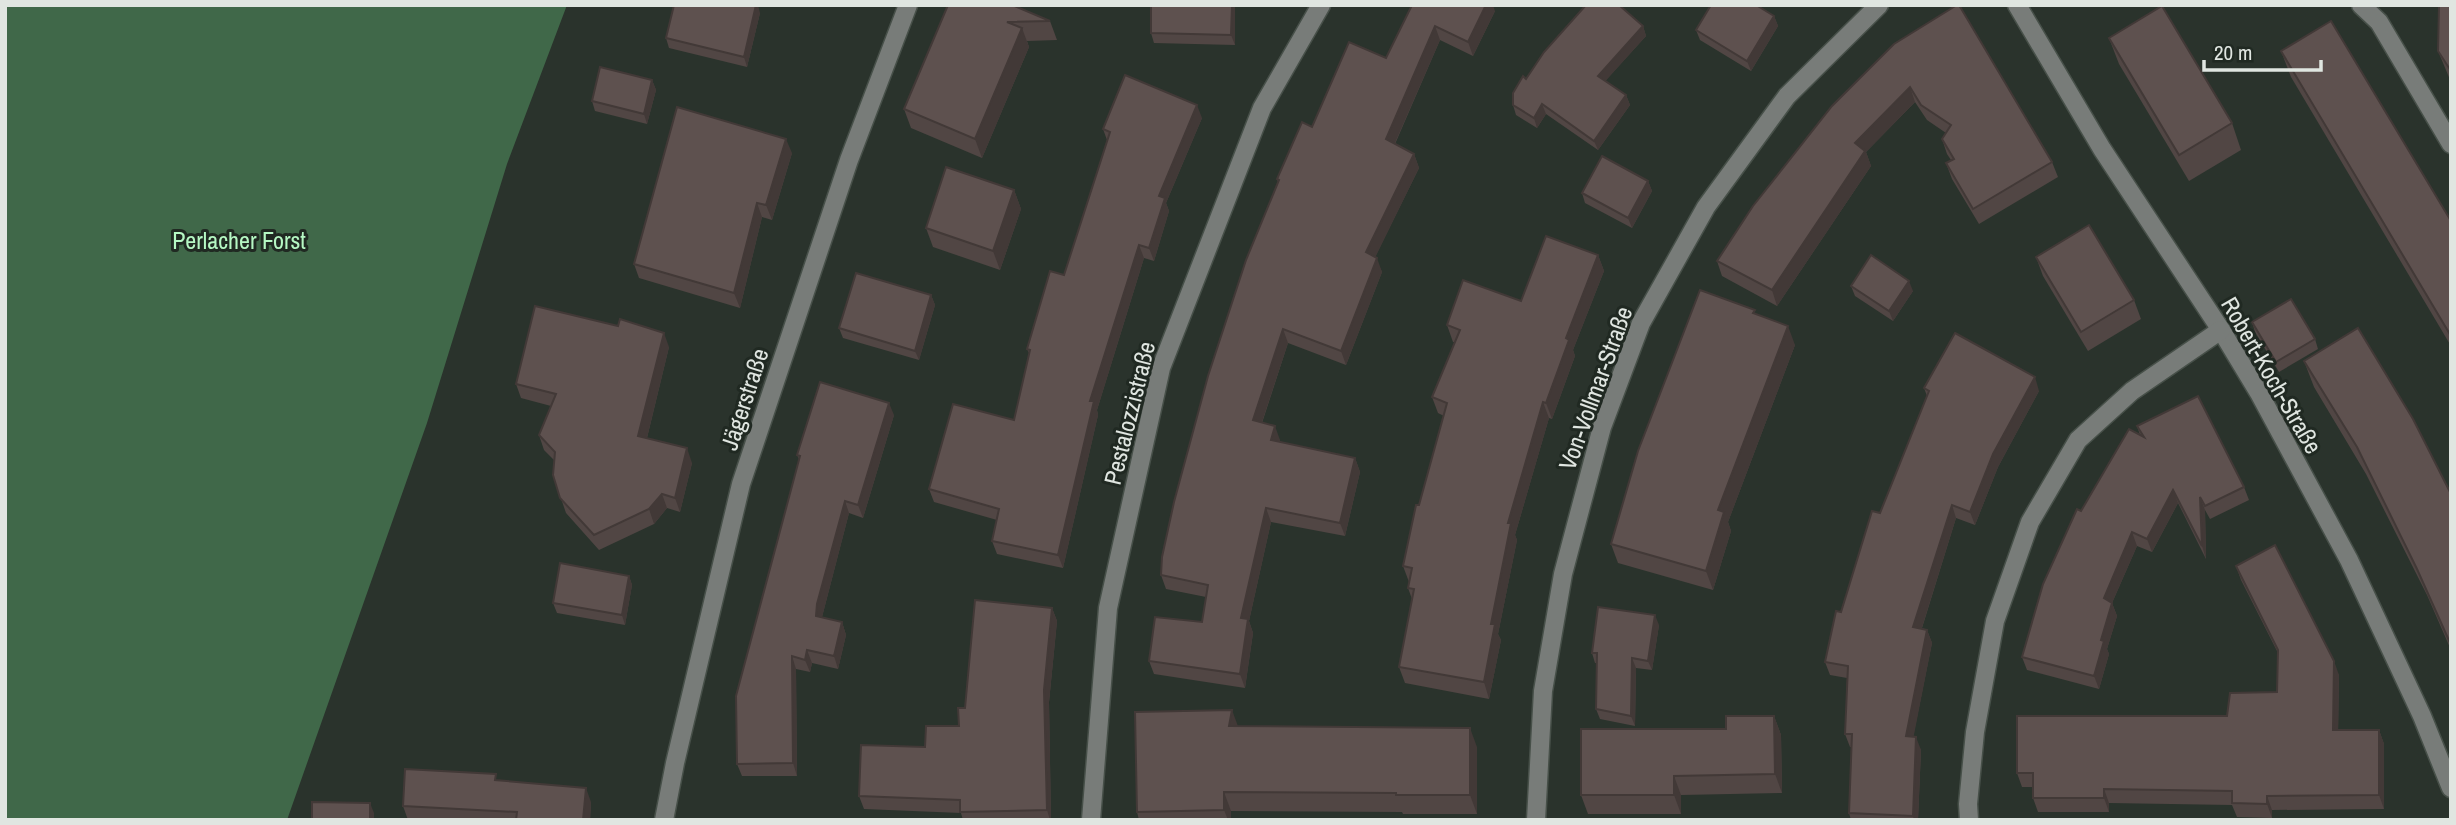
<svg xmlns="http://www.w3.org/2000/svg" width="2456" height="825" font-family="'Archivo Narrow',sans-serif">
  <rect width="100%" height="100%" fill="#2a332c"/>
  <path fill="#406849" d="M5 5H567L507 164 427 423 287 820H5Z"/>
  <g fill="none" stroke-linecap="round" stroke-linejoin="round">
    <g stroke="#475049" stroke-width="21">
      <g id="minor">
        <path d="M2017 5 2102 149 2221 330 2259 393 2349 560 2422 716 2451 788"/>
        <path d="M2361 5 2379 22 2451 144"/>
        <path d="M664 820 675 763 741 484 849 160 908 5"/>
        <path d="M1091 820 1108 608 1161 368 1262 108 1321 5"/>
        <path d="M1536 820 1543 691 1563 574 1602 427 1641 323 1706 207 1787 96 1879 5"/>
        <path d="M1969 820 1968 804 1975 732 1995 621 2030 522 2078 440 2132 391 2221 330"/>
      </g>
    </g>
    <use href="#minor" stroke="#787c79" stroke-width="18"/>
  </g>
  <g fill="#514644">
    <path d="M948 5 1050 21 1057 40 1027 41 1029 47 982 158 911 128 904 109Z"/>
    <path d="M1151 5H1235V45L1154 43 1151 33Z"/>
    <path d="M1412 5 1495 11 1473 56 1440 40 1395 144 1414 154 1419 168 1375 257 1382 272 1346 365 1288 343 1262 423 1280 440 1279 442 1355 458 1360 472 1345 536 1271 522 1249 621 1253 633 1245 688 1154 674 1149 661 1202 622 1206 597 1166 589 1161 575 1278 182 1277 179 1312 127 1386 58Z"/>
    <path d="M2451 5V82L2438 51Z"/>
    <path d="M760 13 747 67 669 48 666 38Z"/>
    <path d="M1774 16 1778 26 1751 71 1700 40 1696 30Z"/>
    <path d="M1643 26 1646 36 1605 81 1626 95 1630 105 1598 150 1546 114 1537 128 1516 115 1513 105 1526 79Z"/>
    <path d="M2109 38 2232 123 2241 150 2189 181 2119 64Z"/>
    <path d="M1894 44 2052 162 2058 177 1979 224 1952 179 1946 163 1951 160 1947 154 1942 139 1946 133 1927 120 1915 102 1866 152 1871 166 1777 306 1722 276 1717 261Z"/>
    <path d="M2281 51 2451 221V346L2291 77Z"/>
    <path d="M652 80 656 90 647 124 595 111 592 101Z"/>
    <path d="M1202 118 1166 203 1169 211 1154 261 1144 258 1097 410 1098 415 1063 568 997 554 992 541 997 520 934 502 929 489 1014 420 1029 353 1027 349 1064 275 1107 140 1103 129Z"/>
    <path d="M792 153 772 220 762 217 740 308 639 278 634 264Z"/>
    <path d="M1648 181 1652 191 1632 228 1585 203 1582 193Z"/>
    <path d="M1014 190 1021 209 1000 270 933 247 926 228Z"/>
    <path d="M1598 255 1604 271 1573 350 1575 356 1552 419 1549 418 1515 535 1517 540 1498 634 1501 640 1489 699 1405 683 1399 667 1412 599 1408 588 1409 582 1403 566 1444 416 1438 413 1432 397 1455 342H1453L1447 325 1521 301Z"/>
    <path d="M2036 257 2134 300 2141 319 2088 351 2043 276Z"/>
    <path d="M1851 286 1913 291 1893 321 1855 296Z"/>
    <path d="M931 295 935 305 919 360 843 338 839 328Z"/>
    <path d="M1756 314 1795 345 1728 522 1731 531 1713 590 1618 563 1611 544Z"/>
    <path d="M2252 322 2315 339 2318 349 2279 372 2255 332Z"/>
    <path d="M669 347 647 438 692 463 680 512 667 508 654 524 599 550 566 513 553 475 554 460 544 450 539 435 551 406 521 398 516 384Z"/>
    <path d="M2304 361 2451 494V650L2427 595 2366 474 2314 387Z"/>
    <path d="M1924 388 2039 391 1998 467 1975 525 1956 518 1922 628 1927 630 1932 643 1913 737 1921 750 1918 820H1851L1849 813 1852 747H1850L1845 734 1847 678 1830 675 1825 662 1841 612 1927 396Z"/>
    <path d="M894 415 863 518 849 513 822 617 842 622 846 635 838 669 812 663 810 672 796 669 797 776H742L737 764 799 459 797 455Z"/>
    <path d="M2137 426 2244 487 2249 500 2210 519 2205 510 2206 559 2178 503 2152 552 2137 546 2112 603 2117 616 2107 649 2109 654 2099 689 2027 670 2022 657 2081 511 2140 435Z"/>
    <path d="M2236 566 2339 675 2338 730H2379L2384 744V809L2272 810V818L2237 817 2232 805 2109 803V812H2038L2033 798V787H2022L2017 773 2227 716 2277 692 2278 653 2241 580Z"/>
    <path d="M629 576 632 585 625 625 557 613 553 603Z"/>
    <path d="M1052 608 1057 621 1049 702 1051 820H963L961 813 864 809 859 796 925 747 959 726Z"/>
    <path d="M1659 625 1652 670 1636 668 1635 726 1600 719 1596 709 1597 663H1595L1592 653Z"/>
    <path d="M1774 716 1781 735 1782 793 1681 795V814H1588L1581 795 1726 729Z"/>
    <path d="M1237 726 1477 747V814H1403L1402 812 1231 811V820H1139L1137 812Z"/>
    <path d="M498 780 591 802 590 820H408L403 806Z"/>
  </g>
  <g fill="#423937">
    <path d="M756 5H758L760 13 747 67 744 57Z"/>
    <path d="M1232 5H1235V45L1231 35Z"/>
    <path d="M1486 5H1493L1495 11 1473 56 1468 42Z"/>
    <path d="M1774 16 1778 26 1751 71 1747 61Z"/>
    <path d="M1435 26 1440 40 1391 152 1386 139Z"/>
    <path d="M1643 26 1646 36 1601 86 1598 76Z"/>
    <path d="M1022 28 1029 47 982 158 975 139Z"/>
    <path d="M652 80 656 90 647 124 644 114Z"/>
    <path d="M1910 87 1915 102 1866 152 1871 166 1777 306 1772 290 1855 143Z"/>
    <path d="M1626 95 1630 105 1598 150 1594 141Z"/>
    <path d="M1542 104 1546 114 1537 128 1534 118Z"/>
    <path d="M1197 105 1202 118 1166 203 1169 211 1154 261 1149 248 1159 196Z"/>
    <path d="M786 139 792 153 772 220 766 205Z"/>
    <path d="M1414 154 1419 168 1371 266 1366 252Z"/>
    <path d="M1648 181 1652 191 1632 228 1628 218Z"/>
    <path d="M1014 190 1021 209 1000 270 993 251Z"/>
    <path d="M757 203 762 217 740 308 734 293Z"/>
    <path d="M1139 245 1144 258 1097 410 1098 415 1063 568 1058 555 1090 401Z"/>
    <path d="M1598 255 1604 271 1573 350 1575 356 1552 419 1546 403 1566 338Z"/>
    <path d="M1377 258 1382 272 1346 365 1341 351Z"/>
    <path d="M1909 281 1913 291 1893 321 1889 311Z"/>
    <path d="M931 295 935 305 919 360 915 351Z"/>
    <path d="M1788 326 1795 345 1728 522 1731 531 1713 590 1706 571 1718 510Z"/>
    <path d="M1283 329 1288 343 1258 434 1253 420Z"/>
    <path d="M664 333 669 347 644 450 638 436Z"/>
    <path d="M2035 377 2039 391 1998 467 1975 525 1970 512 1993 454Z"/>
    <path d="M1543 402 1549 418 1515 535 1517 540 1498 634 1501 640 1489 699 1484 682 1491 624 1508 523Z"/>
    <path d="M889 403 894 415 863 518 858 505Z"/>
    <path d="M1275 426 1280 440 1276 454 1271 440Z"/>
    <path d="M687 448 692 463 680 512 675 498Z"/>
    <path d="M1355 458 1360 472 1345 536 1340 523Z"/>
    <path d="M2173 490 2178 503 2152 552 2147 539Z"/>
    <path d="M662 494 667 508 654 524 649 509Z"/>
    <path d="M2200 497 2205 510 2206 559 2202 546Z"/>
    <path d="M845 501 849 513 822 617 820 629 816 616 817 604Z"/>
    <path d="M1952 505 1956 518 1918 640 1913 627Z"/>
    <path d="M1266 508 1271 522 1249 621 1253 633 1245 688 1240 674 1241 618Z"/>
    <path d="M2132 532 2137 546 2112 603 2117 616 2107 649 2109 654 2099 689 2094 676 2101 640 2104 598Z"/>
    <path d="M629 576 632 585 625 625 622 615Z"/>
    <path d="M1052 608 1057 621 1049 702 1051 820H1050L1047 810 1044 690Z"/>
    <path d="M1655 615 1659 625 1652 670 1648 661Z"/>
    <path d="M842 622 846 635 838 669 834 656Z"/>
    <path d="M1927 630 1932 643 1911 750 1906 736Z"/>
    <path d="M807 650 812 663 810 672 805 660Z"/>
    <path d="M792 656 796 669 797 776 793 763Z"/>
    <path d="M1632 658 1636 668 1635 726 1631 716Z"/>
    <path d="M2334 661 2339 675 2338 744 2333 730Z"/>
    <path d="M1232 710 1239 729 1229 726Z"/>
    <path d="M1774 716 1781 735 1782 793 1775 774Z"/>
    <path d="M1470 728 1477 747V814L1470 795Z"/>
    <path d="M2379 730 2384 744V809L2379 795Z"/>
    <path d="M1916 737 1921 750 1918 820H1914L1913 816Z"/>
    <path d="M1674 776 1681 795V814L1674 795Z"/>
    <path d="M586 788 591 802 590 820H583Z"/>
    <path d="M2104 789 2109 803V812L2104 798Z"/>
    <path d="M1224 792 1231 811V820H1228L1224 810Z"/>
    <path d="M2267 796 2272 810V818L2267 804Z"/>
    <path d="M370 803 374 813V820H370Z"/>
  </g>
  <g fill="#5e514f" stroke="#423937" stroke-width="2">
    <path d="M674 5H756L744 57 666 38Z"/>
    <path d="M948 5H1012L1050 21 1007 22 1022 28 975 139 904 109Z"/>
    <path d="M1151 5H1232L1231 35 1151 33Z"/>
    <path d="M1412 5H1486L1468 42 1435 26 1386 139 1414 154 1366 252 1377 258 1341 351 1283 329 1253 420 1275 426 1271 440 1355 458 1340 523 1266 508 1241 618 1248 619 1240 674 1149 661 1155 617 1202 622 1208 585 1161 575 1162 557 1174 502 1208 376 1246 260 1279 180 1277 179 1302 122 1312 127 1349 42 1386 58Z"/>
    <path d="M1586 5H1619L1643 26 1598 76 1626 95 1594 141 1542 104 1534 118 1513 105V93L1523 76 1526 79 1544 52Z"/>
    <path d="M1711 5H1756L1774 16 1747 61 1696 30Z"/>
    <path d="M1957 5H1959L2052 162 1973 209 1946 163 1954 159 1942 139 1951 125 1921 105 1910 87 1855 143 1865 151 1772 290 1717 261 1753 206 1832 106 1894 44Z"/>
    <path d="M2439 5H2451V71L2438 51Z"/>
    <path d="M2162 6 2232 123 2179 155 2109 38Z"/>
    <path d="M2331 21 2451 221V336L2281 51Z"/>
    <path d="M600 67 652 80 644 114 592 101Z"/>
    <path d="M1125 75 1197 105 1159 196 1165 198 1149 248 1139 245 1090 401H1094L1058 555 992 541 999 509 929 489 953 404 1014 420 1030 350 1027 349 1050 271 1064 275 1110 132 1103 129Z"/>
    <path d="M677 107 786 139 766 205 757 203 734 293 634 264Z"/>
    <path d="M1602 156 1648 181 1628 218 1582 193Z"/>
    <path d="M946 167 1014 190 993 251 926 228Z"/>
    <path d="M2089 225 2134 300 2081 332 2036 257Z"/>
    <path d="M1546 236 1598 255 1566 338 1569 340 1546 403 1543 402 1508 523H1511L1491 624H1495L1484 682 1399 667 1414 589 1408 588 1412 568 1403 566 1416 505H1419L1447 403 1432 397 1460 330 1447 325 1463 280 1521 301Z"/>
    <path d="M1871 255 1909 281 1889 311 1851 286Z"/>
    <path d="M856 273 931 295 915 351 839 328Z"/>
    <path d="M1700 290 1755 310 1753 313 1788 326 1718 510 1724 512 1706 571 1611 544 1638 451Z"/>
    <path d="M2291 299 2315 339 2276 362 2252 322Z"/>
    <path d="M535 306 618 326 620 319 664 333 638 436 687 448 675 498 662 494 649 509 594 535 560 498 553 475 555 452 539 435 556 394 516 384Z"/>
    <path d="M2358 328 2413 419 2451 494V645L2417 569 2357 447 2304 361Z"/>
    <path d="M1955 333 2035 377 1993 454 1970 512 1952 505 1913 627 1927 630 1906 736 1916 737 1913 816 1849 813 1852 734H1845L1848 666 1825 662 1836 611 1841 612 1872 511 1880 513 1929 391 1924 388Z"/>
    <path d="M820 382 889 403 858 505 845 501 817 604 816 616 842 622 834 656 807 650 805 660 792 656 793 763 737 764 736 696 800 456 797 455Z"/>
    <path d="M2198 396 2244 487 2205 506 2200 497 2202 546 2173 490 2147 539 2132 532 2104 598 2112 603 2101 640 2104 641 2094 676 2022 657 2043 584 2077 509 2081 511 2129 429 2144 437 2137 426Z"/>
    <path d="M2275 545 2334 661 2333 730H2379V795L2267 796V804L2232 803V791L2104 789V798H2033V773H2017V716H2227L2230 693 2277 692 2278 650 2236 566Z"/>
    <path d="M560 563 629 576 622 615 553 603Z"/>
    <path d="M975 600 1052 608 1044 690 1047 810 960 812V800L859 796 861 745 925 747 926 726H959L958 708H965Z"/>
    <path d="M1598 607 1655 615 1648 661 1632 658 1631 716 1596 709 1597 653H1592Z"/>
    <path d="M1232 710 1229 726 1470 728V795H1396V793L1224 792V810L1137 812 1135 712Z"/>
    <path d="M1726 716H1774L1775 774 1674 776V795H1581V729H1726Z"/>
    <path d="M405 769 496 774 495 780 586 788 583 820H516L517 812 403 806Z"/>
    <path d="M312 802 370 803V820H312Z"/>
  </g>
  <g text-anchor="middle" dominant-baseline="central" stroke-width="6" stroke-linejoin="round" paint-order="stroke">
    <g font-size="24" fill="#b5f7c3" stroke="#202922">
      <text x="239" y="240">Perlacher Forst</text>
    </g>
    <g font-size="24" fill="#e0e6e1" stroke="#202922">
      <text transform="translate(2272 375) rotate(60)">Robert-Koch-Straße</text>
      <text transform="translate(1595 388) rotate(-70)">Von-Vollmar-Straße</text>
      <text transform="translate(744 399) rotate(-72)">Jägerstraße</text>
      <text transform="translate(1129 413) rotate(-76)">Pestalozzistraße</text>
    </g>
  </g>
  <rect width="2456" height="825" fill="none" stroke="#e0e6e1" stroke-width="14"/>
  <path d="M2204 60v10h117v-10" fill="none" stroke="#e0e6e1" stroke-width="3.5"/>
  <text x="2214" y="60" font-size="21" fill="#e0e6e1" stroke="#202922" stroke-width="5" paint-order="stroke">20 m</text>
</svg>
